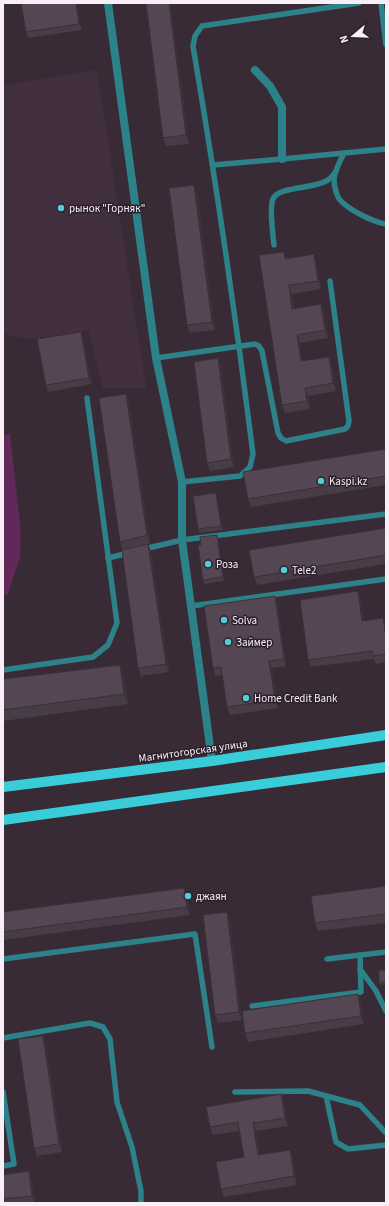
<svg xmlns="http://www.w3.org/2000/svg" width="389" height="1206" font-family="'Source Sans 3',sans-serif">
  <rect width="100%" height="100%" fill="#382b35"/>
  <path fill="#423040" d="M97 70 146 388H103L88 330 32 339 3 334V86Z"/>
  <path fill="#5f2959" d="M10 434 21 532 20 557 8 594 3 595V435Z"/>
  <g fill="none" stroke-linecap="round" stroke-linejoin="round">
    <g stroke="#2d8188" stroke-width="5.5">
      <path d="M381 3 386 45"/>
      <path d="M344 153C340 161 335 170 334 179 334 185 336 195 340 200 349 210 373 222 386 224"/>
      <path d="M213 165 282 159 386 149"/>
      <path d="M274 245C273 235 269 207 273 199 278 186 316 189 328 180 331 178 334 174 336 171"/>
      <path d="M156 358 255 344 259 346 262 351 278 433 281 438 286 441 345 429 348 426 349 421 330 281"/>
      <path d="M182 482 240 476 250 467 253 454C236 317 216 182 193 46L195 36 202 26 359 3"/>
      <path d="M144 549 182 540 386 514"/>
      <path d="M108 558 129 553"/>
      <path d="M191 606 386 579"/>
      <path d="M3 670 93 657 108 645 117 623 87 398"/>
      <path d="M3 959 195 934 212 1047"/>
      <path d="M327 959 386 952"/>
      <path d="M360 969 376 991 386 1011"/>
      <path d="M252 1006 361 992 360 955"/>
      <path d="M3 1038 90 1023 103 1027 110 1039 117 1102 132 1147 141 1191V1203"/>
      <path d="M3 1092 14 1164 3 1166"/>
      <path d="M235 1092 308 1091 360 1105 386 1133"/>
      <path d="M326 1096 336 1142 348 1149 386 1145"/>
    </g>
    <g stroke="#2d8188" stroke-width="8">
      <path d="M108 3 156 358 182 482V540L212 761"/>
      <path d="M255 70 270 86 282 107V159"/>
    </g>
    <g stroke="#39cdd9" stroke-width="10">
      <path d="M3 787 212 761 386 735"/>
      <path d="M3 820 386 767"/>
    </g>
  </g>
  <g fill="#483c47">
    <path d="M21 3H77L82 30 28 38 26 32Z"/>
    <path d="M171 5 189 144 166 146 163 138Z"/>
    <path d="M197 193 215 330 190 333 187 325Z"/>
    <path d="M284 252 286 259 314 254 316 262 321 289 292 294 294 308 321 304 324 312 328 338 300 343 302 361 329 357 332 365 336 391 308 396 310 409 285 413 282 405Z"/>
    <path d="M83 338 92 384 48 392 46 385Z"/>
    <path d="M218 358 221 367 234 467 210 471 207 463Z"/>
    <path d="M126 394 129 402 150 543 148 544 151 552 169 672 141 676 138 668 123 550 120 542Z"/>
    <path d="M386 449V485L251 507 248 499Z"/>
    <path d="M217 497 223 530 200 533 198 529Z"/>
    <path d="M386 528V564L257 585 254 577Z"/>
    <path d="M217 535 218 540 224 581 204 584 203 580 201 545Z"/>
    <path d="M361 599 364 621 383 618 386 625V662L376 664 374 659 311 667 308 660Z"/>
    <path d="M278 604 286 666 272 668 278 708 230 715 227 707 222 675 215 676 213 668Z"/>
    <path d="M120 665 124 676 128 704 3 721V679Z"/>
    <path d="M386 886V923L318 931 315 923Z"/>
    <path d="M184 888 187 896 190 915 3 940V912Z"/>
    <path d="M227 912 230 920 242 1020 218 1023 215 1015Z"/>
    <path d="M386 970V984L380 985 379 983Z"/>
    <path d="M361 1002 364 1024 248 1042 245 1033Z"/>
    <path d="M46 1044 62 1152 37 1156 34 1148Z"/>
    <path d="M281 1094 284 1102 288 1126 256 1131 260 1155 290 1150 293 1158 297 1185 224 1197 221 1189 244 1157 239 1131 213 1135 210 1127Z"/>
    <path d="M3 1175 32 1179 35 1203H3Z"/>
  </g>
  <g fill="#3b3139">
    <path d="M76 3H77L82 30 79 24Z"/>
    <path d="M169 3H171V5L189 144 186 135Z"/>
    <path d="M194 185 197 193 215 330 212 322Z"/>
    <path d="M314 254 316 262 321 289 318 281Z"/>
    <path d="M289 285 292 294 295 317 292 309Z"/>
    <path d="M321 304 324 312 328 338 325 330Z"/>
    <path d="M81 332 83 338 92 384 89 378Z"/>
    <path d="M297 335 300 343 304 369 301 361Z"/>
    <path d="M329 357 332 365 336 391 333 383Z"/>
    <path d="M218 358 221 367 234 467 231 459Z"/>
    <path d="M305 388 308 396 310 409 307 401Z"/>
    <path d="M126 394 129 402 150 543 147 535Z"/>
    <path d="M216 493 217 497 223 530 221 526Z"/>
    <path d="M217 535 218 540 224 581 223 577Z"/>
    <path d="M148 544 151 552 169 672 166 664Z"/>
    <path d="M358 591 361 599 365 628 362 621Z"/>
    <path d="M275 596 278 604 286 666 284 659Z"/>
    <path d="M383 618 386 625V637Z"/>
    <path d="M269 661 272 668 278 708 275 700Z"/>
    <path d="M120 665 124 676 128 704 124 694Z"/>
    <path d="M184 888 187 896 190 915 187 907Z"/>
    <path d="M227 912 230 920 242 1020 239 1012Z"/>
    <path d="M358 994 361 1002 364 1024 361 1016Z"/>
    <path d="M43 1036 46 1044 62 1152 59 1144Z"/>
    <path d="M281 1094 284 1102 288 1126 285 1118Z"/>
    <path d="M253 1123 256 1131 261 1163 258 1155Z"/>
    <path d="M290 1150 293 1158 297 1185 294 1176Z"/>
    <path d="M29 1171 32 1179 35 1203 32 1196Z"/>
  </g>
  <g fill="#544652" stroke="#3b3139">
    <path d="M21 3H76L79 24 26 32Z"/>
    <path d="M146 3H169L186 135 163 138Z"/>
    <path d="M194 185 212 322 187 325 169 188Z"/>
    <path d="M284 252 285 259 314 254 318 281 289 285 292 309 321 304 325 330 297 335 301 361 329 357 333 383 305 388 307 401 282 405 259 255Z"/>
    <path d="M81 332 89 378 46 385 37 339Z"/>
    <path d="M218 358 231 459 207 463 194 362Z"/>
    <path d="M126 394 147 535 120 542 99 398Z"/>
    <path d="M386 449V476L248 499 243 472Z"/>
    <path d="M216 493 221 526 198 529 193 496Z"/>
    <path d="M386 528V555L254 577 249 550Z"/>
    <path d="M217 535 223 577 203 580 198 545H201L200 537Z"/>
    <path d="M148 544 166 664 138 668 122 550Z"/>
    <path d="M358 591 362 621 383 618 386 637V654L373 656 372 651 308 660 300 600Z"/>
    <path d="M275 596 284 659 269 661 275 700 227 707 221 667 213 668 204 606Z"/>
    <path d="M120 665 124 694 3 710V679Z"/>
    <path d="M386 886V914L315 923 311 896Z"/>
    <path d="M184 888 187 907 3 932V912Z"/>
    <path d="M227 912 239 1012 215 1015 203 915Z"/>
    <path d="M379 970H386V982L379 983Z"/>
    <path d="M358 994 361 1016 245 1033 242 1011Z"/>
    <path d="M43 1036 59 1144 34 1148 18 1039Z"/>
    <path d="M281 1094 285 1118 253 1123 258 1155 290 1150 294 1176 221 1189 216 1162 244 1157 238 1122 210 1127 206 1107Z"/>
    <path d="M29 1171 32 1196 3 1199V1175Z"/>
  </g>
  <g fill="#52ccd6" stroke="#2d212b" stroke-width="1.5">
    <circle cx="61" cy="208" r="4"/>
    <circle cx="321" cy="481" r="4"/>
    <circle cx="208" cy="564" r="4"/>
    <circle cx="284" cy="570" r="4"/>
    <circle cx="224" cy="620" r="4"/>
    <circle cx="228" cy="642" r="4"/>
    <circle cx="246" cy="698" r="4"/>
    <circle cx="188" cy="896" r="4"/>
  </g>
  <g text-anchor="middle" dominant-baseline="central" stroke-width="3" stroke-linejoin="round" paint-order="stroke">
    <g font-size="11" fill="#f8eff6" stroke="#2d212b" text-anchor="start">
      <text x="69" y="208">рынок "Горняк"</text>
      <text x="329" y="481">Kaspi.kz</text>
      <text x="216" y="564">Роза</text>
      <text x="292" y="570">Tele2</text>
      <text x="232" y="620">Solva</text>
      <text x="236" y="642">Займер</text>
      <text x="254" y="698">Home Credit Bank</text>
      <text x="196" y="896">джаян</text>
    </g>
    <g font-size="11" fill="#f8eff6" stroke="#2d212b">
      <text transform="translate(193 751) rotate(-8)">Магнитогорская улица</text>
    </g>
  </g>
  <rect width="389" height="1206" fill="none" stroke="#f8eff6" stroke-width="8"/>
  <g transform="translate(353 36) rotate(251)" stroke="#2d212b" stroke-width="3" paint-order="stroke">
  <path d="M0-3L7 15L0 10L-7 15Z" fill="#f8eff6"/>
  <text y="-6" font-size="11" font-weight="bold" text-anchor="middle" fill="#f8eff6">N</text>
  </g>
</svg>
